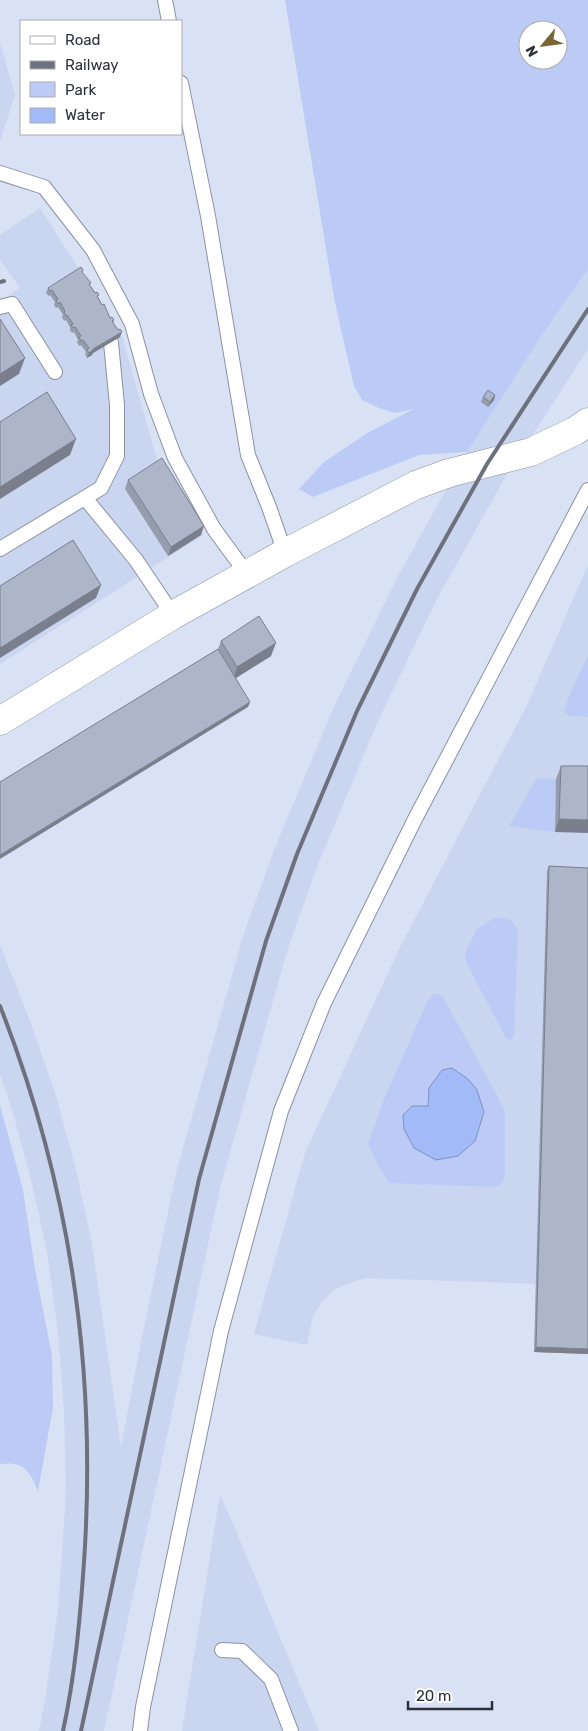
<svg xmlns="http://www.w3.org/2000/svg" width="588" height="1731" font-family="Rubik,sans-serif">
  <rect width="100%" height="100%" fill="#d9e1f5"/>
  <g fill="#cad5ef">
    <path d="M0 43 15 95 0 141Z"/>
    <path d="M40 208 122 337 159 466 203 535 0 664V299L5 298 20 288 0 260V235Z"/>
    <path d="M588 269V349L506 476 437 599 378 721 319 862 288 948 221 1184 104 1731H39L44 1706 58 1610 66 1492 64 1411 58 1333 47 1252 31 1180 13 1113 0 1074V945L29 1018 57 1099 76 1170 92 1244 121 1447 141 1342 176 1173 244 933 276 845 336 702 397 578 467 452 544 332Z"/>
    <path d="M588 565V1354L534 1352 536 1284 365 1278 341 1286 334 1290 322 1302 313 1316 307 1345 254 1334 305 1153 399 949 527 705Z"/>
    <path d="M220 1494 234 1526 319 1731H182Z"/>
  </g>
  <g fill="#bbcbf5" fill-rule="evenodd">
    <path d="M285 0H588V269L544 332 467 452 419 455 313 497 299 489 324 462 369 432 414 409 395 413 379 408 362 400 354 386 335 303ZM528 30H558V60H528Z"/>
    <path d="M588 655V717L571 716 564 712 568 699Z"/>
    <path d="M537 778 556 779 555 832 509 826Z"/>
    <path d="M496 917 511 920 518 929 514 1035 511 1040 506 1038 467 964 465 953 477 929Z"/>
    <path d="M433 994 442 995 499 1099 505 1112V1177L500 1185 492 1187 389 1183 379 1167 368 1144 384 1099 427 1002ZM452 1068 468 1079 477 1090 403 1115 412 1106H428Z"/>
    <path d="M0 1105 23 1190 35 1269 52 1356 53 1408 38 1491C30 1471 24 1461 0 1464Z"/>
  </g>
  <path fill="#a3baf8" stroke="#8091be" d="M452 1068 468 1079 477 1090 484 1112 475 1141 458 1156 436 1160 414 1148 404 1129 403 1115 412 1106H428L429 1088 442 1070Z"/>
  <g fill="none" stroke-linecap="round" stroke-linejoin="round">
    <g stroke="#8a91a3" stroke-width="16">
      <g id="lane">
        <path d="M165 0 169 21"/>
        <path d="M181 83 208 216 248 455 269 507 285 553"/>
        <path d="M0 173 44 187 93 250 132 324 151 394 175 458 214 529 247 574"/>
        <path d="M0 307 12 304 55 372"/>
        <path d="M85 498 136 560 173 615"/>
        <path d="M0 549 101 488 117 456V405L111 343"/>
        <path d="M222 1650 242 1651 271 1679 291 1731"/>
        <path d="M140 1731 143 1707 221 1331 281 1111 324 1003 415 819 588 490"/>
      </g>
    </g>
    <g stroke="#8a91a3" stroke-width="29">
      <path id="secondary" d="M0 721 173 615 285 553 416 485 449 473 531 452 575 431 588 422"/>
    </g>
    <use href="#lane" stroke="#fff" stroke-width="14"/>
    <use href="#secondary" stroke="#fff" stroke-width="28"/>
    <g stroke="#6c717d" stroke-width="4">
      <path d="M0 282 4 281"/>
      <path d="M0 1006C71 1186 97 1371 84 1562 80 1619 75 1676 63 1731"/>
      <path d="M81 1731 199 1179 266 941 297 854 357 711 417 589 487 464 588 309"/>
    </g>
  </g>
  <g fill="#959cac">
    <path d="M83 270 82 272 98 298 110 318 114 320 113 323 120 337 93 353 92 355 87 358 85 354 86 352 81 345 79 346 77 342 78 340 74 332 72 333 70 330V327L66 320 64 321 62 317 63 315 58 307 56 308 54 305 55 302 50 295 49 296 46 293 48 288Z"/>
    <path d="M495 395 494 400 488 407 481 402 483 397Z"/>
    <path d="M128 480 201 535 168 556 125 489Z"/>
    <path d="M221 641 271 656 235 678 250 702 248 707 218 649Z"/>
    <path d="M561 766H588L555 832 556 779Z"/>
    <path d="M549 866 588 1354 534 1352 547 871Z"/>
  </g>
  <g fill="#797f8c">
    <path d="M122 332 120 337 93 353 92 355 87 358 89 353 93 349Z"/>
    <path d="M25 358 19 374 0 386V374Z"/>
    <path d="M495 395 494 400 488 407 490 402Z"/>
    <path d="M76 439 70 455 0 499V487Z"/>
    <path d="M204 526 201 535 168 556 171 547Z"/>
    <path d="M101 585 96 598 0 658V648Z"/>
    <path d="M276 643 271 656 233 680 237 667Z"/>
    <path d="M250 702 248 707 0 859V855Z"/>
    <path d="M559 819 588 820V833L555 832Z"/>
    <path d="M536 1347 588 1349V1354L534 1352Z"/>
  </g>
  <g fill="#adb5c8" stroke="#797f8c">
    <path d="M81 267 83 270 82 272 91 283 89 284 95 293 97 292 99 295 97 296 102 305 104 304 110 318 112 317 114 320 112 321 118 330 120 329 122 332 93 349V350L89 353 87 350 89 348 83 340 81 341 79 337 81 336 75 327 74 328 71 325 73 324 67 315 66 316 64 312 65 311 60 302 58 304 56 300 58 299 52 290 50 291 48 288Z"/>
    <path d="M0 319 25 358 0 374Z"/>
    <path d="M488 390 495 395 490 402 483 397Z"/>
    <path d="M47 392 76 439 0 487V422Z"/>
    <path d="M162 458 204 526 171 547 128 480Z"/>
    <path d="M73 540 101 585 0 648V586Z"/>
    <path d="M259 616 276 643 237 667 221 641Z"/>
    <path d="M218 649 250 702 0 855V782Z"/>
    <path d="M561 766H588V820L559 819Z"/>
    <path d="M549 866 588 868V1349L536 1347Z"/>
  </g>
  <rect x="20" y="20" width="162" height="115" fill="#ffffff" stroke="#abacaf"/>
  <rect x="30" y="36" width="25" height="8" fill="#ffffff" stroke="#abacaf"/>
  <text x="65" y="45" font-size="15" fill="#2d3038">Road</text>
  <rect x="30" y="61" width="25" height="8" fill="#6c717d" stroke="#abacaf"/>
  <text x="65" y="70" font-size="15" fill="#2d3038">Railway</text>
  <rect x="30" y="82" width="25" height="15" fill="#bbcbf5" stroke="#abacaf"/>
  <text x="65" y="95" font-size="15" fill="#2d3038">Park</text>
  <rect x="30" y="108" width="25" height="15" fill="#a3baf8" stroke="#abacaf"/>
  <text x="65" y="120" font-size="15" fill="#2d3038">Water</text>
  <g transform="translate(543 45) rotate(241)"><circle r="24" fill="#ffffff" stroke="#abacaf"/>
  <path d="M0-4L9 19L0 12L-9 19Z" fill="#796534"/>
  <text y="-8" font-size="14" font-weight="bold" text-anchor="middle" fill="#2d3038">N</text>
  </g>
  <path d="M408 1701v8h84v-8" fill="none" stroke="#2d3038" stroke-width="2.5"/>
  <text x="416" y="1701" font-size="15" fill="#2d3038" stroke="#ffffff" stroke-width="4" paint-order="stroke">20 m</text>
</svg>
